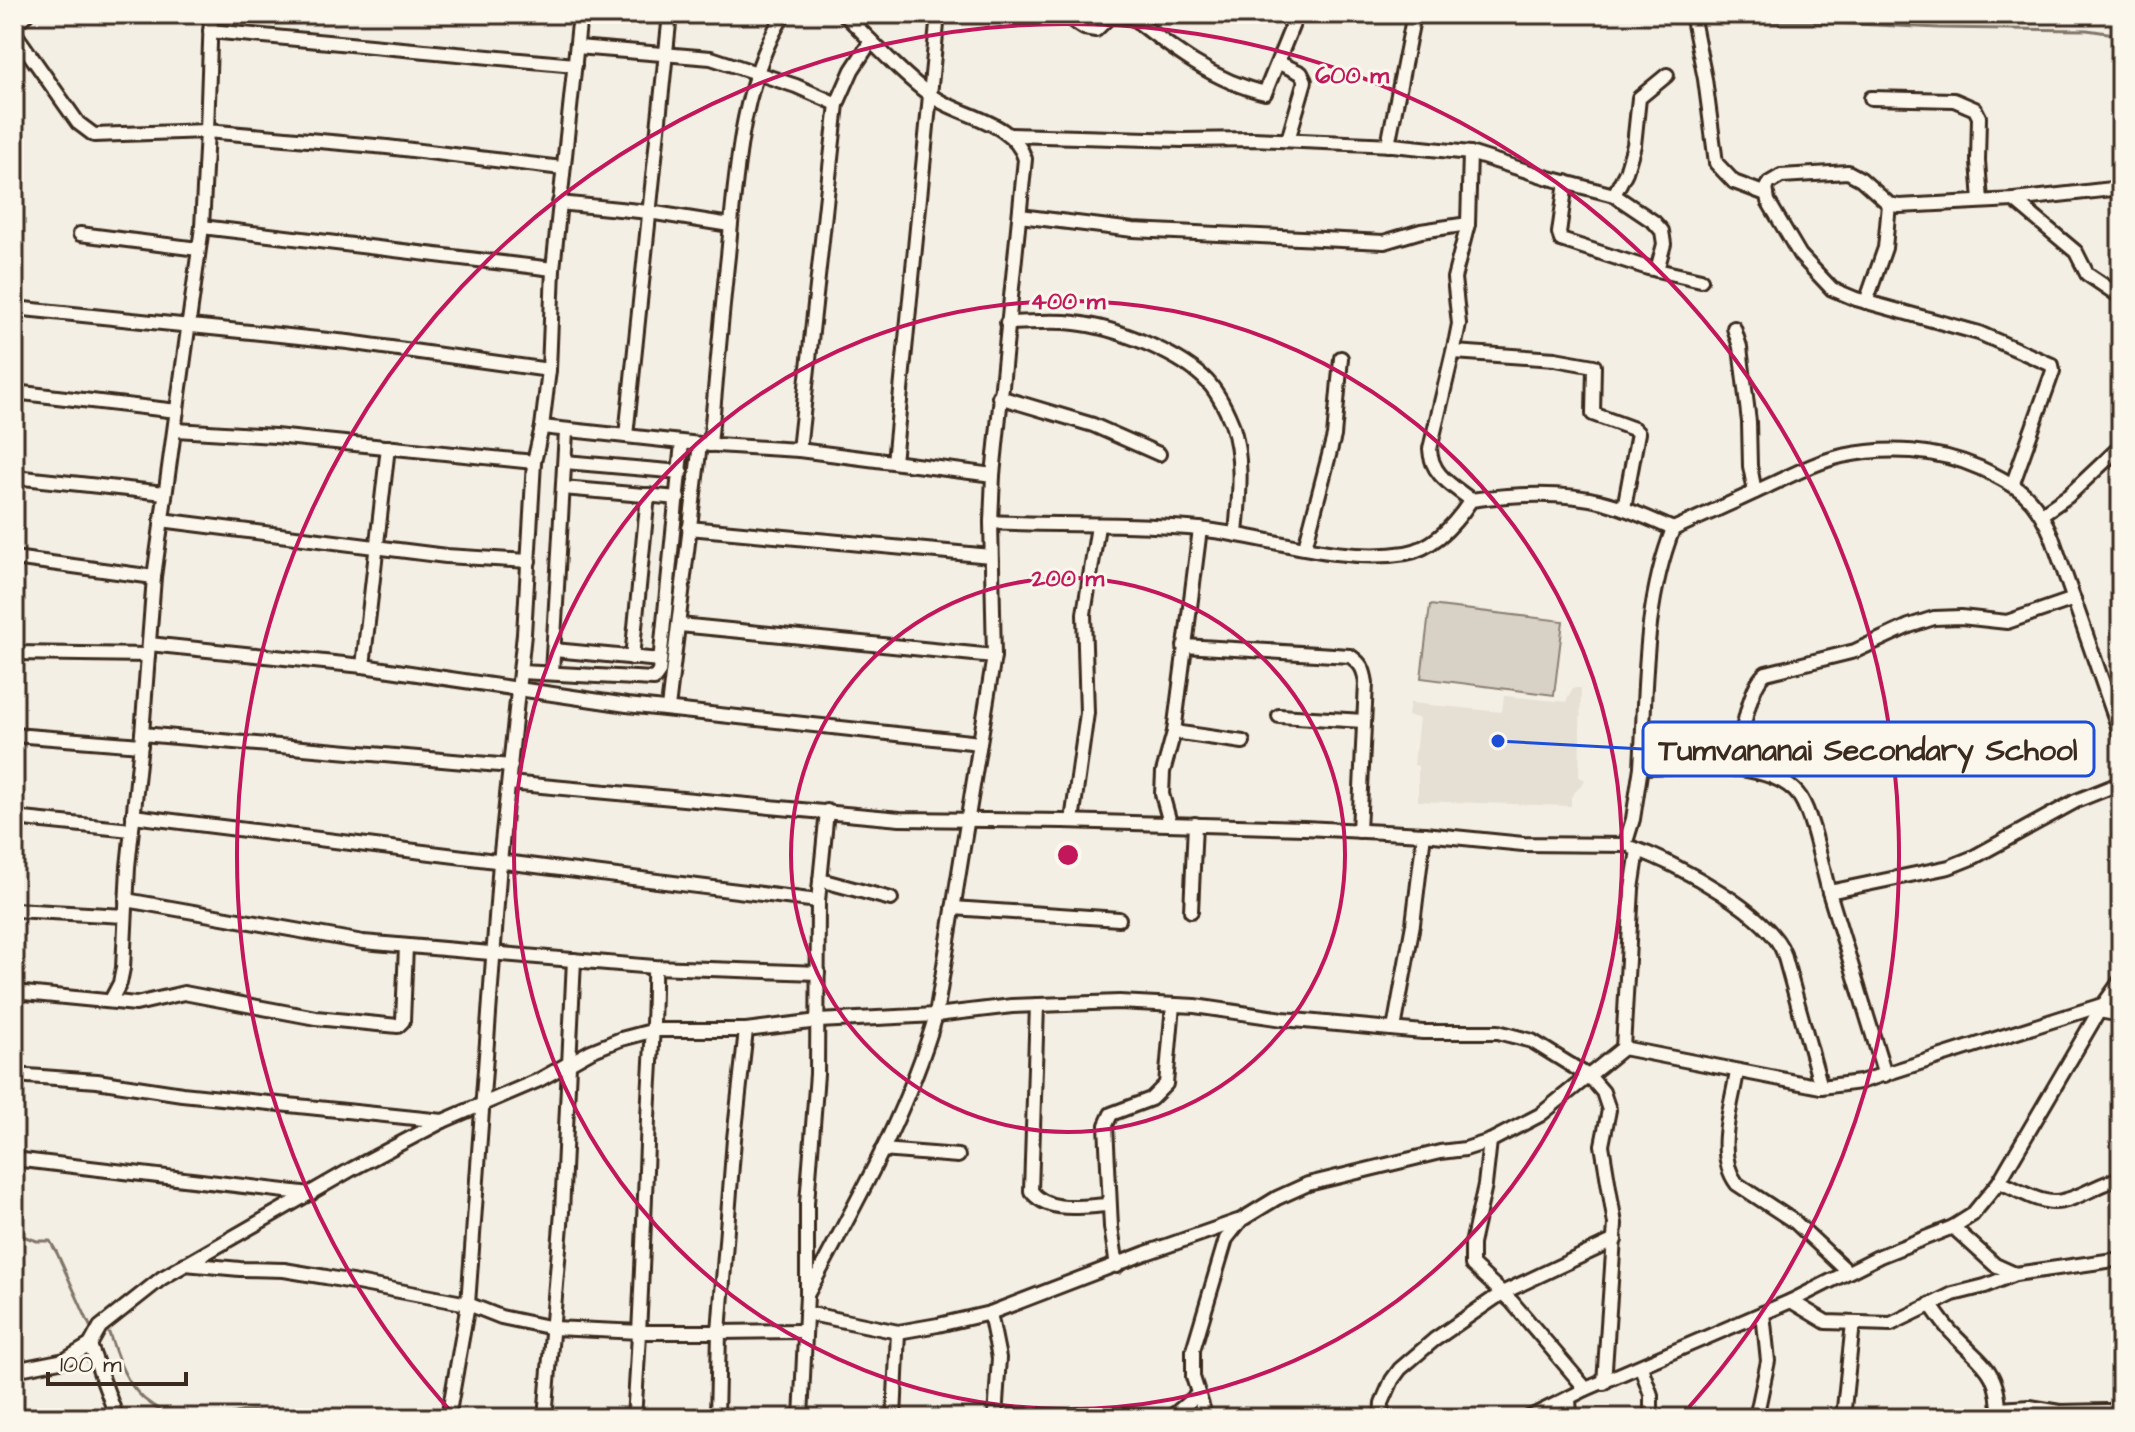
<svg xmlns="http://www.w3.org/2000/svg" width="2135" height="1432" font-family="'Architects Daughter',sans-serif">
  <rect width="100%" height="100%" fill="#f3efe4"/>
  <filter id="ink" filterUnits="userSpaceOnUse"><feTurbulence type="fractalNoise" baseFrequency=".0125" numOctaves="2"/><feDisplacementMap in="SourceGraphic" scale="16" xChannelSelector="R" yChannelSelector="G"/><feConvolveMatrix kernelMatrix="1 2 1 2 8 2 1 2 1" color-interpolation-filters="sRGB"/></filter>
  <g filter="url(#ink)">
    <path fill="#e5dfd4" d="M1573 688H1581L1579 777 1585 780 1571 797V806L1418 801V766L1414 765 1419 718 1408 716 1410 703 1502 712 1504 696 1566 702Z"/>
    <path fill="#d8d1c6" stroke="#8a7e72" stroke-width="2" d="M1430 605 1563 621 1554 695 1421 678Z"/>
    <g fill="none" stroke-linecap="round" stroke-linejoin="round">
      <g stroke="#817468" stroke-width="3">
        <path d="M1696 17 1742 22H1814L1939 28 2087 30 2121 35"/>
        <path d="M14 1233 37 1241H50L57 1253 90 1326"/>
        <path d="M109 1333C117 1356 124 1381 143 1398 151 1405 161 1410 169 1418"/>
        <path d="M223 1418C239 1409 261 1408 277 1418"/>
      </g>
      <g stroke="#3b2a1e" stroke-width="18">
        <g id="minor">
          <path d="M211 14 207 131 387 147 562 168"/>
          <path d="M1128 14C1170 47 1212 81 1265 93L1297 14"/>
          <path d="M1692 14 1705 79 1716 163 1734 182 1766 194"/>
          <path d="M1070 19 1084 28 1096 30 1112 14"/>
          <path d="M14 24 27 14"/>
          <path d="M210 31 575 65"/>
          <path d="M14 32 78 123 94 135 207 131 202 227 154 577 142 734 128 867 123 968 120 983 111 1000"/>
          <path d="M577 47 711 58 796 86 837 104"/>
          <path d="M1279 63 1301 73 1305 81 1288 140"/>
          <path d="M1871 98 1954 100 1975 109 1979 117 1978 161 1981 201"/>
          <path d="M1010 135 1183 140 1253 139 1393 145 1470 153 1549 178 1614 195 1654 222 1662 231 1664 244 1657 270"/>
          <path d="M1388 145 1414 14"/>
          <path d="M1566 182 1559 233 1561 240 1648 268 1701 280"/>
          <path d="M1614 195 1626 172 1634 145 1639 98 1667 75"/>
          <path d="M2014 200 2076 252 2087 274 2121 297"/>
          <path d="M559 203 649 212 730 225"/>
          <path d="M1020 216 1133 230 1384 242 1421 231 1468 224 1470 153"/>
          <path d="M1468 224 1454 278 1459 324 1456 339 1430 449C1431 475 1452 485 1471 500"/>
          <path d="M202 227 553 269"/>
          <path d="M80 234 198 249"/>
          <path d="M1866 302 1885 248 1889 204"/>
          <path d="M14 308 348 342 549 370"/>
          <path d="M1007 323C1029 323 1053 320 1075 323 1114 327 1174 351 1203 377 1216 389 1226 409 1232 424 1244 460 1239 498 1236 534"/>
          <path d="M1734 328 1740 347 1749 422 1750 466 1755 492"/>
          <path d="M1454 352 1555 359 1594 366 1593 414 1634 429 1638 433 1624 508"/>
          <path d="M14 392 177 411"/>
          <path d="M999 397 1093 425 1159 454"/>
          <path d="M542 427 700 444 799 450 993 475"/>
          <path d="M176 430 275 436 534 462"/>
          <path d="M626 436 670 14"/>
          <path d="M710 445C716 382 721 319 728 256 736 175 740 85 784 14"/>
          <path d="M799 450 837 104 852 70 871 41"/>
          <path d="M565 462 681 472"/>
          <path d="M894 462 938 14"/>
          <path d="M14 477 165 493"/>
          <path d="M2013 483 2053 371 2052 365 1979 333 1856 299 1832 289 1800 255 1768 201 1766 188 1769 183 1781 176 1848 172 1861 179 1889 204 1899 206 2014 200 2121 188"/>
          <path d="M563 488 678 498"/>
          <path d="M2042 514 2068 496 2121 446"/>
          <path d="M161 520 446 556 529 561"/>
          <path d="M991 522C1060 526 1130 522 1199 529 1267 536 1338 564 1406 553 1435 548 1456 523 1471 500 1513 494 1561 491 1603 502 1627 508 1650 519 1673 529"/>
          <path d="M689 528 991 556"/>
          <path d="M1305 547 1334 436 1341 358"/>
          <path d="M14 558 154 577"/>
          <path d="M680 625 994 656"/>
          <path d="M149 644 363 666 627 705 980 743"/>
          <path d="M1184 646 1350 656C1362 664 1364 670 1366 683L1359 831"/>
          <path d="M554 650 660 660"/>
          <path d="M14 653 148 655"/>
          <path d="M632 658 648 495"/>
          <path d="M363 666 388 447"/>
          <path d="M521 672 654 679 659 672 682 443"/>
          <path d="M552 673 566 432"/>
          <path d="M668 708 700 444"/>
          <path d="M1279 716 1364 721"/>
          <path d="M1174 732 1243 742"/>
          <path d="M142 734 511 766"/>
          <path d="M14 735 141 745"/>
          <path d="M1641 767C1646 687 1643 605 1673 529 1705 515 1736 501 1768 486 1792 475 1816 462 1842 456 1888 446 1937 449 1980 468 2019 486 2035 496 2052 537L2121 735"/>
          <path d="M1735 769C1740 747 1748 685 1766 673L1855 651 1909 626 1934 618 1961 617 2007 622 2074 599"/>
          <path d="M509 783 900 819 1063 821 1304 828 1424 834 1523 844 1625 845 1633 819 1641 767C1683 767 1773 758 1800 797 1813 817 1822 867 1829 892L1949 867 1974 857 2076 801 2121 783"/>
          <path d="M133 816 818 901"/>
          <path d="M14 818 131 830"/>
          <path d="M1072 821 1087 713 1084 614 1098 526"/>
          <path d="M1170 823 1162 794 1163 772 1174 732 1200 529"/>
          <path d="M1638 850C1676 863 1771 915 1784 954L1821 1087"/>
          <path d="M820 880 891 899"/>
          <path d="M1829 892 1885 1075"/>
          <path d="M126 900 363 942 654 967 818 973"/>
          <path d="M953 908 1119 919"/>
          <path d="M14 910 125 916"/>
          <path d="M1191 911 1195 824"/>
          <path d="M14 992 136 1004 184 993 316 1018 398 1026 403 1021 406 946"/>
          <path d="M1037 1005 1031 1191C1048 1214 1084 1206 1109 1205"/>
          <path d="M2099 1011 2121 1015"/>
          <path d="M1394 1029 1413 924 1424 834"/>
          <path d="M1623 1048 1632 889 1638 850 1633 848"/>
          <path d="M1737 1072C1732 1105 1714 1154 1737 1184L1795 1222 1847 1271"/>
          <path d="M14 1075 97 1081 182 1094 443 1121"/>
          <path d="M1490 1141 1485 1185 1472 1244V1265L1512 1302 1586 1389"/>
          <path d="M882 1150 958 1156"/>
          <path d="M14 1159 311 1194"/>
          <path d="M1999 1182C2015 1188 2036 1202 2054 1202 2074 1202 2100 1183 2121 1178"/>
          <path d="M1953 1227 1995 1265 2015 1274 2121 1259"/>
          <path d="M185 1264 240 1269 284 1270 326 1277 468 1304 501 1317 553 1328 641 1332H719L734 1139 746 1030"/>
          <path d="M1117 1266 1111 1227 1106 1125 1111 1114 1151 1099 1166 1084 1173 1005"/>
          <path d="M807 1295C855 1205 907 1114 936 1015L994 656 991 522 993 475 1025 159C1013 120 960 117 930 95 899 72 872 41 844 14"/>
          <path d="M1791 1301 1826 1322 1891 1324 1953 1294 1985 1286 2015 1274"/>
          <path d="M1930 1304C1937 1314 1944 1325 1953 1334 1982 1365 2000 1369 1999 1418"/>
          <path d="M806 1313 898 1332 938 1325 990 1313 1146 1253 1238 1221"/>
          <path d="M990 1313 999 1358 995 1418"/>
          <path d="M90 1345 117 1418"/>
          <path d="M1641 1367 1651 1395V1418"/>
          <path d="M14 1370 65 1360 90 1345 100 1327 162 1278 352 1169 443 1121 539 1080 591 1051 621 1039 655 1030H746L818 1021 936 1015 1012 1006 1119 1002 1195 1006 1283 1019 1423 1032H1498L1532 1041 1590 1077 1603 1092 1609 1110 1602 1145 1615 1224 1604 1383"/>
          <path d="M1569 1398 1570 1418"/>
          <path d="M1999 1409 2030 1407 2060 1412 2107 1411 2121 1413"/>
          <path d="M448 1418 468 1304 500 862 524 634 534 462 542 427 549 370 553 269 580 14"/>
          <path d="M545 1418 562 1212 574 960"/>
          <path d="M634 1418C641 1318 644 1219 648 1119 650 1068 655 1018 654 967"/>
          <path d="M717 1418 719 1332 804 1331"/>
          <path d="M801 1418 807 1295V1203L817 1074 818 901 827 811"/>
          <path d="M894 1418 898 1332"/>
          <path d="M1170 1418 1197 1395"/>
          <path d="M1206 1418 1193 1377V1350L1226 1239 1241 1220 1277 1198 1308 1184 1440 1152 1465 1149 1490 1141 1540 1115 1623 1048 1821 1087 1860 1082 2102 1005"/>
          <path d="M1381 1418 1382 1403 1392 1380 1400 1369 1434 1340 1502 1293 1615 1240"/>
          <path d="M1528 1418 1586 1389 1791 1301 1880 1256 1953 1227 1972 1215 1999 1182 2099 1011 2121 980"/>
          <path d="M1756 1418 1768 1361 1763 1313"/>
          <path d="M1843 1418 1853 1323"/>
        </g>
      </g>
      <use href="#minor" stroke="#fbf7ec" stroke-width="12"/>
    </g>
  </g>
  <g fill="none" stroke="#c2185b" stroke-width="4">
    <circle cx="1068" cy="855" r="277"/>
    <circle cx="1068" cy="855" r="554"/>
    <path d="M455 1416A831 831 0 1 1 1681 1416"/>
  </g>
  <circle cx="1068" cy="855" r="12" fill="#c2185b" stroke="#fbf7ec" stroke-width="4"/>
  <g font-size="24" text-anchor="middle" font-weight="bold" fill="#c2185b" stroke="#fbf7ec" stroke-width="6" stroke-linejoin="round" paint-order="stroke">
    <text x="1352" y="83">600 m</text>
    <text x="1068" y="309">400 m</text>
    <text x="1068" y="586">200 m</text>
  </g>
  <path fill="none" stroke="#1d4ed8" stroke-width="3" d="M1498 741L1643 749"/>
  <circle fill="#1d4ed8" stroke="#fbf7ec" stroke-width="3" cx="1498" cy="741" r="8"/>
  <rect fill="#fbf7ec" stroke="#1d4ed8" stroke-width="3" x="1643" y="722" width="451" height="54" rx="8"/>
  <g font-size="30" text-anchor="middle" font-weight="bold" fill="#3b2a1e">
    <text x="1868" y="760">Tumvananai Secondary School</text>
  </g>
  <rect width="2135" height="1432" fill="none" stroke="#fbf7ec" stroke-width="48"/>
  <rect x="24" y="24" width="2087" height="1384" fill="none" stroke="#3b2a1e" stroke-width="3" filter="url(#ink)"/>
  <path d="M48 1372v12h138v-12" fill="none" stroke="#3b2a1e" stroke-width="4"/>
  <text x="60" y="1372" font-size="24" fill="#3b2a1e" stroke="#fbf7ec" stroke-width="6" paint-order="stroke">100 m</text>
</svg>
